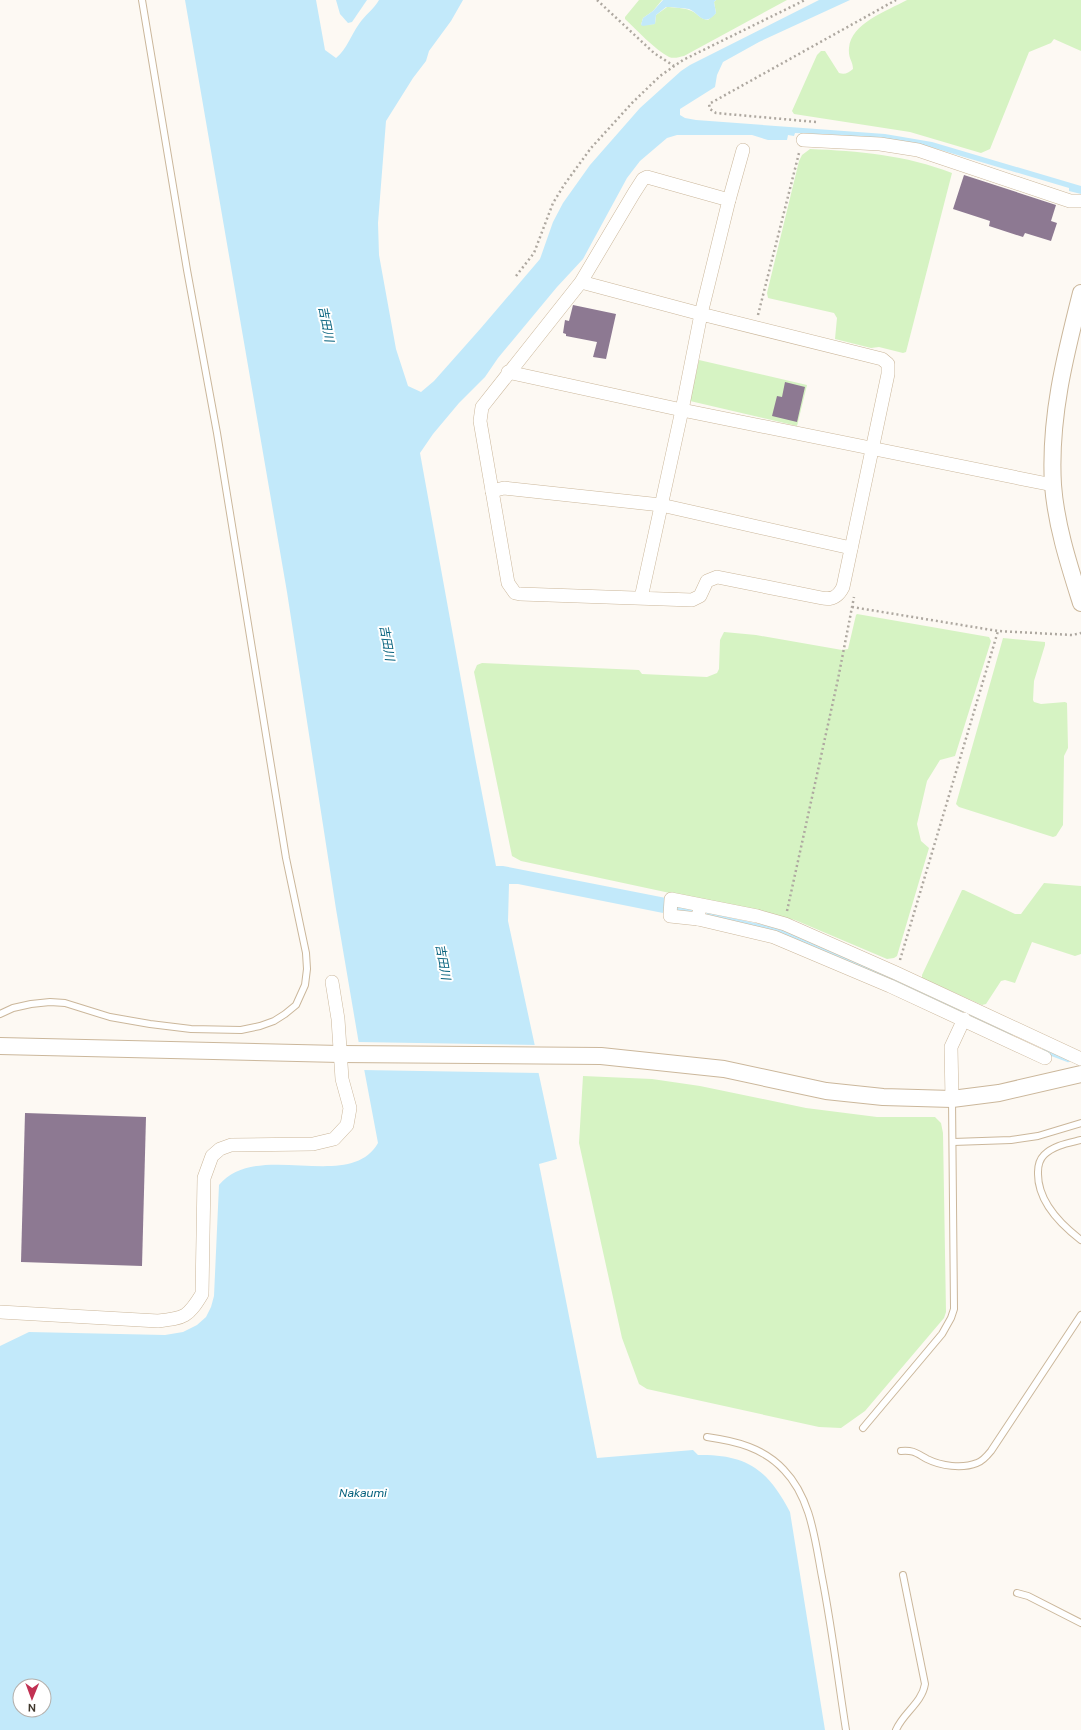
<svg xmlns="http://www.w3.org/2000/svg" width="1081" height="1730" font-family="'DM Sans','Noto Sans JP',sans-serif">
  <rect width="100%" height="100%" fill="#fdf9f3"/>
  <g fill="#d6f3c3">
    <path d="M639 0H662L653 11 643 18 641 25 655 24 656 15 667 7C670 7 685 8 689 10 697 12 699 19 708 20L716 13 714 2 716 0H787L684 56C679 57 674 59 669 57 654 49 637 30 625 19V17Z"/>
    <path d="M907 0H1081V51L1054 39 1051 43 1029 52 990 149 981 153 910 132 794 114 792 111 817 55 821 51H825L839 73C845 75 848 73 853 69 853 61 848 59 849 48 851 23 887 11 907 0Z"/>
    <path d="M810 149C858 151 906 155 952 173L906 352 903 353 879 347 871 348 835 339 837 318 834 313 768 298 767 293 799 161 802 155Z"/>
    <path d="M699 360 807 385 797 426 690 401Z"/>
    <path d="M857 614 989 637 991 641 955 756 940 760 927 781 917 824 921 841 929 848 897 956 894 958 887 959 795 920 521 861 512 856 474 672 477 665 482 663 639 670 642 674 707 677 717 673 719 669 720 640 724 632 756 635 842 650 848 649 856 615Z"/>
    <path d="M1003 638 1045 642V645L1034 681 1033 700 1034 702 1041 704 1065 702 1067 703 1068 748 1064 756 1063 825 1056 836 1053 837 959 807 956 804Z"/>
    <path d="M1044 883 1081 886V954L1075 956 1032 942 1015 983 1005 980 1001 981 986 1004 982 1005 922 978V975L962 890H964L1015 914H1021Z"/>
    <path d="M583 1076 652 1079 700 1086 806 1108 877 1117H935L941 1123 943 1133 946 1312 944 1318 865 1411 841 1428 819 1427 647 1389 639 1384 622 1338 579 1143Z"/>
  </g>
  <g fill="#c2e9fa" fill-rule="evenodd">
    <path d="M185 0H316L325 50 336 58C347 49 351 35 359 24 365 15 374 9 379 0H463L451 21 429 51 426 61 413 78 386 121 378 223 379 255 396 349 408 386 421 392 434 381 481 328 540 259 553 222 563 203 590 165 640 108 681 71 690 65 819 0H850L759 42 723 62 717 75 715 87 680 109V115L685 118 696 120 885 134 932 142 1081 186V194L1069 191V188L917 143 839 135 795 133 794 136 788 135 787 140H768L752 135H677L667 138 640 161 627 178 583 259 557 287 498 358 485 377 459 403 433 434 420 453 475 757 496 866H503L666 898 667 911H664L663 913 518 884H509L508 921 536 1051 360 1050 336 909 287 592Z"/>
    <path d="M336 0H367L352 22 348 23 340 14Z"/>
    <path d="M663 0H716L714 2 716 13C704 28 699 13 689 9 685 8 670 7 666 7L656 15 655 24 643 26 641 25 643 18 653 11Z"/>
    <path d="M362 1058 536 1061 557 1159 539 1164 597 1458 693 1450 698 1455C747 1454 768 1470 790 1512L825 1730H0V1346L29 1332 165 1335 183 1332 197 1325 206 1317 211 1307 214 1296 219 1185C257 1139 350 1193 378 1143ZM20 1686H44V1710H20Z"/>
  </g>
  <g fill="#fdf9f3">
    <path d="M357 1042 537 1045 538 1051 358 1050Z"/>
    <path d="M360 1058 538 1060 541 1073 362 1070Z"/>
  </g>
  <g fill="none" stroke-linecap="round" stroke-linejoin="round">
    <g stroke="#c2e9fa" stroke-width="4.5">
      <path d="M672 908 698 913"/>
      <path d="M708 915 781 931 898 981 1010 1035"/>
      <path d="M1044 1051 1068 1060"/>
    </g>
  </g>
  <g fill="#8d7992">
    <path d="M964 175 1056 205 1051 221 1057 223 1051 241 1025 233 1023 237 989 226 990 221 953 209Z"/>
    <path d="M573 305 616 314 606 359 593 357 597 342 566 336V334L563 333 565 320 569 321Z"/>
    <path d="M785 382 805 387 797 422 772 416 777 396 782 397Z"/>
    <path d="M25 1113 146 1117 142 1266 21 1262Z"/>
  </g>
  <g fill="none" stroke-linecap="round" stroke-linejoin="round">
    <g stroke="#cbb79b" stroke-width="8">
      <g id="service">
        <path d="M0 1014 13 1008 31 1004 50 1002 65 1003 110 1017 150 1024 191 1029 241 1030 260 1026 274 1021 285 1014 296 1005 305 985 307 969 306 953 286 858 217 433 187 270 142 0"/>
        <path d="M1081 1140C1069 1143 1054 1145 1044 1155 1040 1159 1038 1166 1038 1172 1037 1201 1060 1224 1081 1240"/>
        <path d="M953 1142 1011 1140 1038 1136 1081 1123"/>
        <path d="M863 1428 942 1334 951 1318 954 1309 952 1099"/>
        <path d="M707 1437C736 1441 764 1448 784 1470 811 1498 815 1540 822 1577 832 1628 838 1679 846 1730"/>
        <path d="M901 1451C914 1450 916 1453 927 1459 941 1466 962 1469 977 1463 983 1461 987 1456 991 1451L1081 1315"/>
        <path d="M1017 1593 1028 1596 1081 1623"/>
        <path d="M896 1730C903 1713 922 1703 925 1684L903 1575"/>
      </g>
    </g>
    <g stroke="#cbb79b" stroke-width="14">
      <g id="minor">
        <path d="M803 140 880 144 918 150 1070 201H1081"/>
        <path d="M729 200 743 150"/>
        <path d="M581 282 701 314 882 359 888 364V374L843 587C838 597 832 600 822 598L717 577 707 581 700 596 692 600 520 594 515 593 508 583 480 421 482 407 581 282 634 193 643 179 647 177 729 200 701 314 682 410 641 598"/>
        <path d="M508 372 682 410 1053 485"/>
        <path d="M492 491 504 488 661 505 851 548"/>
        <path d="M699 912 698 919 774 937 890 986 1045 1058"/>
        <path d="M698 919 670 916 671 899 757 916 785 924 896 973 1081 1059"/>
        <path d="M952 1099 951 1047 964 1019"/>
        <path d="M0 1312 158 1321C185 1318 188 1317 202 1294L204 1178 212 1156 220 1149 231 1145 313 1144 334 1139 347 1125 350 1108 342 1079 338 1019 332 982"/>
      </g>
    </g>
    <g stroke="#cbb79b" stroke-width="18">
      <g id="tertiary">
        <path d="M1081 293C1065 356 1049 419 1053 485 1056 525 1069 565 1081 603"/>
        <path d="M0 1046 340 1054 601 1056 724 1069 826 1091 883 1097 952 1099 999 1093 1081 1074"/>
      </g>
    </g>
    <g stroke="#aea8a0" stroke-width="2.5" stroke-dasharray="2 3" stroke-linecap="butt">
      <path d="M597 0 654 53 674 66"/>
      <path d="M816 122 716 113 710 109 709 104 896 0"/>
      <path d="M516 276 534 253 553 203 564 185 591 148 632 103 660 76 683 60 805 0"/>
      <path d="M758 315 799 153"/>
      <path d="M852 607 998 631 1072 635 1081 633"/>
      <path d="M787 911 838 679 854 597"/>
      <path d="M900 960 998 631"/>
    </g>
    <use href="#service" stroke="#fff" stroke-width="6"/>
    <use href="#minor" stroke="#fff" stroke-width="13"/>
    <use href="#tertiary" stroke="#fff" stroke-width="16"/>
  </g>
  <g text-anchor="middle" dominant-baseline="central" stroke-width="4" stroke-linejoin="round" paint-order="stroke">
    <g font-size="12" font-style="italic" fill="#03607c" stroke="#fff">
      <text transform="translate(326 324) rotate(79)">吉田川</text>
      <text transform="translate(387 643) rotate(80)">吉田川</text>
      <text transform="translate(443 962) rotate(80)">吉田川</text>
      <text x="363" y="1493">Nakaumi</text>
    </g>
  </g>
  <g transform="translate(32 1698) rotate(181)"><circle r="19" fill="#ffffff" stroke="#b3afab"/>
  <path d="M0-3L7 15L0 10L-7 15Z" fill="#c13153"/>
  <text y="-6" font-size="11" font-weight="bold" text-anchor="middle" fill="#40382d">N</text>
  </g>
</svg>
